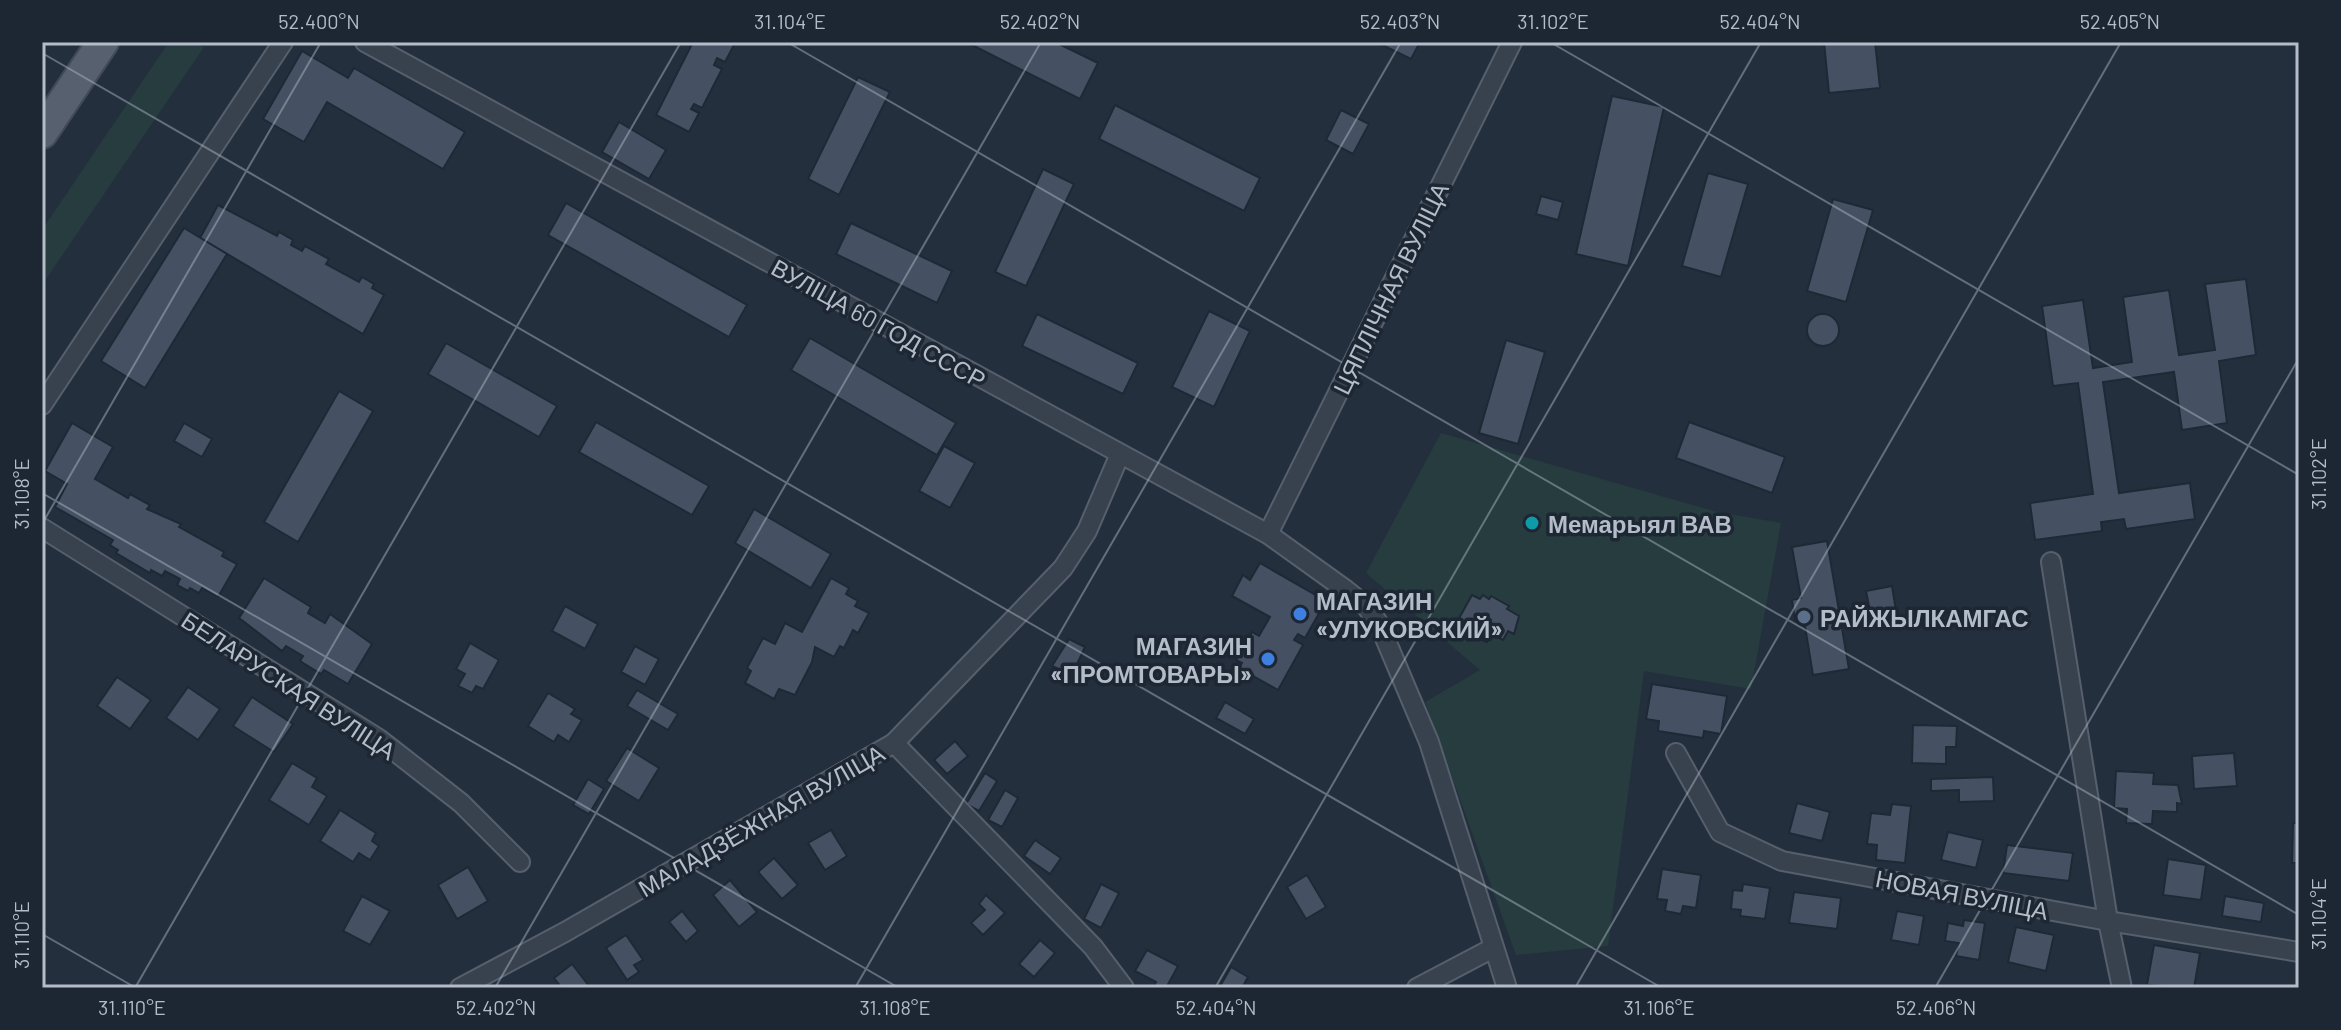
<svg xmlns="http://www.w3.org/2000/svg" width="2341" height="1030" font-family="Barlow,sans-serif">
  <rect width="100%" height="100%" fill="#242f3e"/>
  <g fill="#263c3f">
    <path d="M169 42H191L204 47 42 285V230Z"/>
    <path d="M1441 433 1717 512 1781 523 1751 689 1644 671 1608 946 1516 955 1425 702 1480 670 1366 573Z"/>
  </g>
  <g fill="#455162" stroke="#1f2835" stroke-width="2">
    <path d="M693 42 735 43 725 62 717 58 714 65 722 69 702 108 694 104 691 109 699 113 689 132 656 115Z"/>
    <path d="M966 42H1055L1098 63 1080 99Z"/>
    <path d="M1376 42H1420L1411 59Z"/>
    <path d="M1824 42H1875L1880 88 1829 93Z"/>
    <path d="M302 51 348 78 354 68 465 132 443 169 327 102 304 142 263 119Z"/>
    <path d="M858 77 890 92 839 195 808 179Z"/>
    <path d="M1612 96 1664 107 1628 266 1576 254Z"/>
    <path d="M1115 105 1260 178 1244 211 1099 139Z"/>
    <path d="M1341 110 1369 124 1353 154 1326 140Z"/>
    <path d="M619 122 666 150 649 179 602 152Z"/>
    <path d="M1043 169 1074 184 1026 286 995 272Z"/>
    <path d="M1708 173 1748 184 1721 277 1682 266Z"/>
    <path d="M1541 196 1563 202 1558 220 1536 214Z"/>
    <path d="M1833 199 1873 210 1846 302 1807 291Z"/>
    <path d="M566 203 747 305 729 337 548 235Z"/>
    <path d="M218 205 277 236 279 232 293 240 291 245 302 251 305 246 329 259 326 264 359 282 362 277 374 284 372 288 384 295 363 334 200 238Z"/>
    <path d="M851 223 952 271 937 303 836 254Z"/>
    <path d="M184 228 227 254 145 388 101 361Z"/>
    <path d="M2246 279 2256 355 2219 361 2227 423 2182 430 2174 372 2103 382 2119 493 2190 483 2195 519 2126 529 2124 519 2101 522 2102 531 2035 540 2030 503 2093 494 2078 383 2053 386 2042 306 2083 300 2093 368 2132 362 2123 297 2169 290 2179 355 2215 350 2205 284Z"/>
    <path d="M1209 311 1250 331 1214 407 1172 387Z"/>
    <path d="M1037 314 1138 363 1123 394 1022 346Z"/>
    <circle cx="1823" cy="330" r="16"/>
    <path d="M810 338 956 423 937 455 791 370Z"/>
    <path d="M1506 340 1545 352 1518 444 1479 433Z"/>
    <path d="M446 343 557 406 539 437 428 374Z"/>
    <path d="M339 391 373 411 298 542 264 522Z"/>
    <path d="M596 422 709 486 692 515 579 452Z"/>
    <path d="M1689 422 1785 457 1772 493 1676 458Z"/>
    <path d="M72 423 113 447 95 479 128 498 130 494 150 505 147 509 181 524 179 527 224 552 222 556 237 564 218 597 202 588 199 593 190 588 188 591 177 585 180 579 165 571 162 576 151 570 150 573 116 553 118 550 110 545 113 540 55 507 67 484 45 471Z"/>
    <path d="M184 423 212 439 202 457 174 441Z"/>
    <path d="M944 446 975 463 950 508 919 491Z"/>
    <path d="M754 509 831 554 811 588 735 543Z"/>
    <path d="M1827 541 1849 669 1813 675 1804 620 1795 621 1792 600 1801 598 1792 547Z"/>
    <path d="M1260 563 1326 601 1305 638 1298 634 1294 640 1303 645 1278 690 1239 668 1242 663 1236 660 1252 632 1259 636 1270 617 1232 596 1243 575 1250 580Z"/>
    <path d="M264 578 311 607 308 613 325 623 330 614 372 644 348 684 324 670 321 674 300 661 303 656 286 646 282 651 239 618Z"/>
    <path d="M831 578 849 588 846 594 858 601 855 606 869 613 858 633 853 630 844 648 840 646 834 657 815 647 812 662 795 695 779 689 774 699 745 683 751 671 747 668 763 638 775 644 785 623 802 632Z"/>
    <path d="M1892 586 1896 611 1871 616 1866 591Z"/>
    <path d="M1472 595 1480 599 1483 595 1489 599 1491 596 1509 606 1507 609 1519 616 1514 634 1508 631 1503 640 1492 634 1487 642 1459 632 1464 624 1458 620Z"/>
    <path d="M565 606 598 624 585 649 552 631Z"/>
    <path d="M1069 639 1085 647 1072 675 1052 666Z"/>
    <path d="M470 643 499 660 483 689 476 686 472 693 458 686 465 674 456 669Z"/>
    <path d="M635 646 659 659 645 685 621 672Z"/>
    <path d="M117 677 151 700 130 729 97 706Z"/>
    <path d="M1652 684 1727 696 1721 734 1704 731 1703 738 1658 731 1659 721 1646 719Z"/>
    <path d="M188 687 220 709 198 740 166 718Z"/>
    <path d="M637 690 678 714 668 730 627 706Z"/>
    <path d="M548 693 575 709 571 714 582 720 569 742 558 735 554 742 528 726Z"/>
    <path d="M252 697 293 724 274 752 233 726Z"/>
    <path d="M1225 702 1254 719 1245 734 1216 718Z"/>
    <path d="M1913 725 1957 726 1956 747H1946V764L1912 763Z"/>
    <path d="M955 741 968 756 947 774 934 760Z"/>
    <path d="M627 748 659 768 639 801 606 781Z"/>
    <path d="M2234 753 2237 786 2194 789 2192 756Z"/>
    <path d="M292 763 317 778 312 787 327 796 309 825 269 800Z"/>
    <path d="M2116 771 2154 773 2153 784 2178 785 2182 804 2177 803V812L2153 811 2152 824 2126 823 2127 809 2114 808Z"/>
    <path d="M985 773 997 781 979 811 966 804Z"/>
    <path d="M1993 777 1994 801 1959 802V790L1931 791V779Z"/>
    <path d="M588 779 604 789 589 814 573 805Z"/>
    <path d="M1005 790 1018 798 1002 827 988 820Z"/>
    <path d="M1797 803 1830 812 1822 841 1789 833Z"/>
    <path d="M1892 804 1911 806 1905 863 1876 860 1877 845 1867 844 1871 813 1890 815Z"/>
    <path d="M340 810 376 833 372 841 379 846 370 860 359 853 353 862 320 841Z"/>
    <path d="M2293 823H2299V863H2292Z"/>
    <path d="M831 830 847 856 825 870 808 843Z"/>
    <path d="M1948 832 1983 840 1976 868 1941 860Z"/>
    <path d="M1035 840 1061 858 1050 874 1024 856Z"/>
    <path d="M2007 845 2073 853 2069 881 2003 873Z"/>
    <path d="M774 858 798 885 782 899 758 872Z"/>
    <path d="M2168 859 2206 865 2201 900 2163 895Z"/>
    <path d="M468 867 488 901 457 919 438 885Z"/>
    <path d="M1662 869 1701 875 1696 908 1683 906 1681 914 1665 911 1667 900 1657 899Z"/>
    <path d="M1307 875 1326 907 1306 919 1287 887Z"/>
    <path d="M730 880 757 912 739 927 713 895Z"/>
    <path d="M1101 884 1119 893 1101 928 1084 919Z"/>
    <path d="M1743 884 1770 888 1765 919 1740 916 1741 910 1731 909 1733 890 1742 891Z"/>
    <path d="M1794 892 1841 898 1837 929 1789 923Z"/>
    <path d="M986 895 1005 913 983 935 971 923 985 910 979 904Z"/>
    <path d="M362 896 390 911 370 945 343 931Z"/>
    <path d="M2225 896 2264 903 2261 922 2222 916Z"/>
    <path d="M682 911 698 931 686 942 669 922Z"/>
    <path d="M1897 911 1924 916 1919 945 1891 940Z"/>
    <path d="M1964 920 1985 923 1979 960 1956 956 1959 943 1945 941 1948 923 1963 926Z"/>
    <path d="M2016 927 2054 935 2046 971 2008 962Z"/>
    <path d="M626 935 643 960 634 965 639 972 627 980 606 948Z"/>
    <path d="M1040 940 1055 953 1034 977 1019 964Z"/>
    <path d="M2154 945 2200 953 2194 988 2147 985Z"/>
    <path d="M1147 950 1178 966 1166 988H1153L1156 982 1135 971Z"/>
    <path d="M572 964 589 986 587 988H562L554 978Z"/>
    <path d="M1231 967 1248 977 1242 988H1219Z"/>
  </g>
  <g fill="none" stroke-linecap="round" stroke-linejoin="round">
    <g stroke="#565f6c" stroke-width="22">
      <g id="minor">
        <path d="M365 42 1268 534 1346 590 1366 606 1379 624 1429 742 1507 988"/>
        <path d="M42 405 283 42"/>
        <path d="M42 528 379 739 461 803 520 862"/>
        <path d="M1268 534 1512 42"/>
        <path d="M2051 562 2108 921 2122 988"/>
        <path d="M894 743 1093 947 1124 988"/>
        <path d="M1676 753 1720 832 1782 861 2108 921 2299 952"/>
        <path d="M460 988 565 932 894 743 1063 568 1087 531 1120 454"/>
        <path d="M1417 988 1493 948"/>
      </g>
    </g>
    <g stroke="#414a57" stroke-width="34">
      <path id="primary" d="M42 133 103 42"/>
    </g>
    <use href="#minor" stroke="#38414e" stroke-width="18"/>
    <use href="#primary" stroke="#56606e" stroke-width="30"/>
  </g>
  <path fill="none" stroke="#b4bcc9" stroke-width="2" stroke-opacity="0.45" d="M787 42 2299 915M1550 42 2299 475M42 53 1662 988M42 493 899 988M42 524 321 42M42 934 136 988M135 988 681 42M495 988 1041 42M855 988 1401 42M1215 988 1761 42M1575 988 2121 42M1935 988 2299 358M2295 988 2299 982"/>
  <circle fill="#0f9aa8" stroke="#1d2633" stroke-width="3" cx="1532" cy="523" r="8"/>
  <g fill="#3f7fe0" stroke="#1d2633" stroke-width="3">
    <circle cx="1300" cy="614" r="8"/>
    <circle cx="1268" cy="659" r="8"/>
  </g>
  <circle fill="#5c6f8a" stroke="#1d2633" stroke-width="3" cx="1804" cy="617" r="8"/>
  <g text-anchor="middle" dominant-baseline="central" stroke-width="7" stroke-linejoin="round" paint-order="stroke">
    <g font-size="24" fill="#b4bcc9" stroke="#1d2633">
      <text transform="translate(1390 288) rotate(-64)">ЦЯПЛІЧНАЯ ВУЛІЦА</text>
      <text transform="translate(879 323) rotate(29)">ВУЛІЦА 60 ГОД СССР</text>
      <text transform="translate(289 685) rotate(33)">БЕЛАРУСКАЯ ВУЛІЦА</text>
      <text transform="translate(761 820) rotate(-30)">МАЛАДЗЁЖНАЯ ВУЛІЦА</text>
      <text transform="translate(1962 894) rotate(11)">НОВАЯ ВУЛІЦА</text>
    </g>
    <g font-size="24" font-weight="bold" fill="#b4bcc9" stroke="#1d2633" text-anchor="start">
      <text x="1548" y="523">Мемарыял ВАВ</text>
      <text x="1316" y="600">МАГАЗИН<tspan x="1316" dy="28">«УЛУКОВСКИЙ»</tspan></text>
      <text x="1820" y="617">РАЙЖЫЛКАМГАС</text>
      <text x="1252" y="645" text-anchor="end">МАГАЗИН<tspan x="1252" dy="28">«ПРОМТОВАРЫ»</tspan></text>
    </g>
  </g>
  <rect width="2341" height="1030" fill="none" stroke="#1d2633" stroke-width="88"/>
  <rect x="44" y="44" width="2253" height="942" fill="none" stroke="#b4bcc9" stroke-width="3"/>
  <g font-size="20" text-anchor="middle" fill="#b4bcc9">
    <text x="319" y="29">52.400°N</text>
    <text x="790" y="29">31.104°E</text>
    <text x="1040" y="29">52.402°N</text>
    <text x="1400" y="29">52.403°N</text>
    <text x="1553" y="29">31.102°E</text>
    <text x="1760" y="29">52.404°N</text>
    <text x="2120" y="29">52.405°N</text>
    <text transform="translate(2319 474) rotate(-90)" y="7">31.102°E</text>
    <text transform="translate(22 494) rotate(-90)" y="7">31.108°E</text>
    <text transform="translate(2319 914) rotate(-90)" y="7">31.104°E</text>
    <text transform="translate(22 935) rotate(-90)" y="7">31.110°E</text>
    <text x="132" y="1015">31.110°E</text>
    <text x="496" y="1015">52.402°N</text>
    <text x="895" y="1015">31.108°E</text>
    <text x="1216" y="1015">52.404°N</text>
    <text x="1659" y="1015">31.106°E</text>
    <text x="1936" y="1015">52.406°N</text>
  </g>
</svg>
